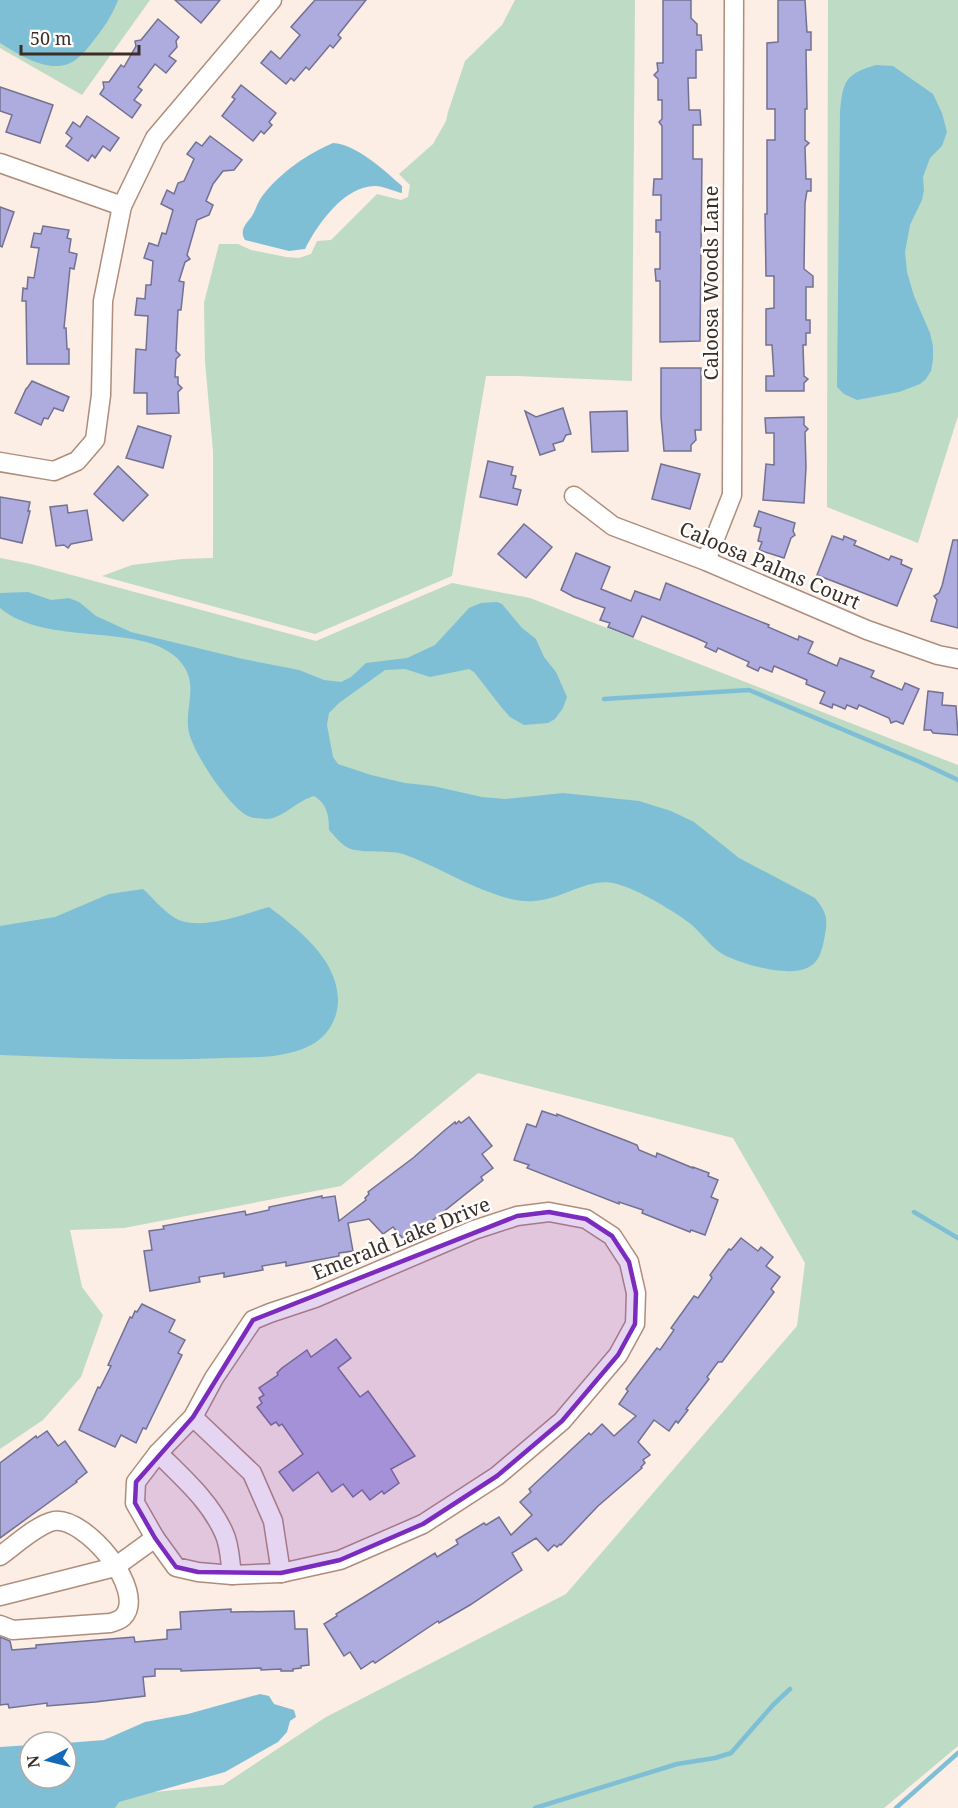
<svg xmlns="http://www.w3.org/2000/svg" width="958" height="1808" font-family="'Noto Serif',serif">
  <rect width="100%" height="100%" fill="#fcede5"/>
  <g fill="#bddbc5">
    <path d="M0 0H150L82 95 0 48Z"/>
    <path d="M515 0H635L632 381 517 376H486L452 576 315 634 102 576 132 565 182 559 213 558V451L205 362 204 303 219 244H238L251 250 286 257 299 258 311 254 317 241 331 240 377 194 401 200 408 197 410 185 399 174 433 144 446 121 448 112 465 61 502 25Z"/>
    <path d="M828 0H958V416L918 543 827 507Z"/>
    <path d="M0 558 31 564 316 641 452 583 530 598 958 765V1746L884 1808H0L223 1785 326 1717 566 1594 797 1326 805 1263 733 1138 478 1073 341 1186 124 1228 70 1230 82 1287 103 1315 81 1377 43 1420 0 1449Z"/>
  </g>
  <g fill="#7fbfd6">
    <path d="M0 0H118C113 14 103 29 94 40 89 46 84 53 78 58 55 78 21 56 0 43Z"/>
    <path d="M876 65 893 66 933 94 942 113 947 132 942 146 930 158 923 177 924 190 922 200 910 225 905 252 907 272 914 296 930 333 933 346V360L931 371 926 379 920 384 899 392 857 400 844 394 837 387 840 112C843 81 845 74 876 65Z"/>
    <path d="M333 143C356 144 385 171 402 186V193C393 191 383 186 375 186 344 186 317 225 305 249L289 251 245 240C239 230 246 224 252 216 256 209 258 201 263 195 280 173 307 154 333 143Z"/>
    <path d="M28 592 51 600 69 598 79 602 96 616 131 632 243 659 299 670 324 680 341 682 351 677 366 663 407 658 435 645 469 608 481 603 497 602 502 604 522 628 536 639 544 657 556 672 567 697 563 708 555 719 548 723 524 725 510 717 502 708 474 672 469 669 430 677 405 669 385 670 339 703 329 713 327 725 333 757 338 764 371 775 405 783 433 786 482 797 505 799 563 793 639 801 671 811 694 822 739 858 815 898C828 914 828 920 824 940 822 950 819 962 809 967 789 978 746 965 726 956 713 950 703 935 692 925 676 912 637 889 617 884 588 876 563 900 534 901 496 904 441 867 403 854 387 849 357 855 345 846 339 842 334 835 329 830 329 815 327 804 314 796 298 800 282 819 266 819 261 819 252 818 248 816 229 807 189 748 188 727 186 701 200 681 177 658 139 622 46 647 0 608V593Z"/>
    <path d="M143 889C153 898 163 911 175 918 199 932 244 914 269 907 298 929 336 958 338 998 339 1018 327 1038 309 1046 283 1059 252 1057 224 1058 150 1061 74 1058 0 1055V926L55 917 109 894Z"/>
    <path d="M260 1694 269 1696 274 1704 294 1710 296 1717 290 1721 287 1732 278 1742 225 1772 119 1802 115 1808H0V1747L30 1745V1778H66V1743L104 1740 145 1722 188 1714Z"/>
  </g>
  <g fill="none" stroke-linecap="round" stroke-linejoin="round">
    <g stroke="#7fbfd6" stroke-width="4.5">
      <path d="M604 699 749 690 920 762 958 780"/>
      <path d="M914 1212 958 1238"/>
      <path d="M535 1808 677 1764 715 1758 731 1753 773 1705 790 1689"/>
      <path d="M896 1808 958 1753"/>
    </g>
  </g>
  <g fill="#aeabde" stroke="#727191" stroke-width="1.5">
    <path d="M175 0H220L201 23Z"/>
    <path d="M315 0H366L338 35 341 38 333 48 330 45 309 70 306 67 294 81 291 78 286 84 261 63 271 51 280 59 300 35 291 27Z"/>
    <path d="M663 0H691V18L697 24V35H701L702 50H696V78H688L689 110H700L701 125H693V159H702L700 341 660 342V281H656L655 269H660V232H656V220H661V195H653L654 179H662V126L659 122 662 119V100H658V79L654 75 658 71 657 63H663Z"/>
    <path d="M778 0H805L807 32H811V50H806L807 109H805V140L809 143 805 147 806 179H811V191H807L805 203 804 269 813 276V287H806V320H810V333H806V345H803L804 376 808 379 804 383V391H766V376H774L772 345H766V309L774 308V276H766L765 214H767V140H775V109H767V43L778 42Z"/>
    <path d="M158 19 179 37 176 41 177 47 169 56 176 61 166 73 155 64 138 87 142 90 134 100 141 105 132 118 100 94 104 88 103 82H109L121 65 124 67 136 46 135 41 141 40Z"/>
    <path d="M241 85 276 113 269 122 272 125 264 134 261 131 253 141 222 116 235 99 232 97Z"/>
    <path d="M0 87 53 105 40 143 6 132 12 115 0 111Z"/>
    <path d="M87 116 119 138 110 151 103 146 95 158 92 155 88 161 66 146 72 138 66 133 73 122 80 127Z"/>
    <path d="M210 136 242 160 234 170 223 171 213 184 206 201 213 205 209 215 197 220 187 255 190 259 185 262 179 281 184 282 181 310H178L176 351 180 355 176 359 175 377H178V384L182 388 178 392 179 413 147 414V393H134L136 349 146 350 148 316 135 315 137 298 145 299 146 285H151L153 261 144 258 149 243 158 246 162 233 166 234 173 210 161 204 167 190 174 194 178 183 184 181 194 159 187 154 196 142 202 146Z"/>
    <path d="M0 207 14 212 2 247 0 246Z"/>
    <path d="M43 226 69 230 67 238 71 239 69 252 77 254 74 269 70 268 64 328H66L67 349H69V364H27L26 301H22L23 288 27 289 28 277 34 278 39 248 31 247 34 233 41 234Z"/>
    <path d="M661 368H701V430H695L696 440 691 445V451H664L661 417Z"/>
    <path d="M32 381 69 397 63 411 54 408 48 419 44 418 41 425 15 413 26 389 28 387Z"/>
    <path d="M563 408 571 434 566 435 563 441 553 444 555 450 540 455 525 411 536 417Z"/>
    <path d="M627 411 628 451 592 452 590 412Z"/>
    <path d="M804 417V425L808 429 805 432 806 467 804 503 763 500 766 464 774 465V433H766L765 418Z"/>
    <path d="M138 426 171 436 163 468 126 458Z"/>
    <path d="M488 461 513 467 511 475 516 476 513 488 521 490 517 505 480 497Z"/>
    <path d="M661 464 700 474 690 509 652 499Z"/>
    <path d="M118 466 148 495 123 521 94 494Z"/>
    <path d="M0 497 30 502 28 511H30L22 543 0 538Z"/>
    <path d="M67 505 68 513 87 510 92 540 71 544 68 548 64 545 56 546 50 507Z"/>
    <path d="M759 511 795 523 793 531 795 535 791 538 784 558 759 550 762 542 758 541 761 528 754 526Z"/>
    <path d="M524 524 552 547 526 578 498 554Z"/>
    <path d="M832 536 843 540 844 536 856 541 854 545 866 550 889 560 891 556 902 560 901 564 912 569 897 606 817 575Z"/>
    <path d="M953 540H958V628L931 621 937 600 934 596 939 593 942 586Z"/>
    <path d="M576 553 610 567 601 589 631 601 635 591 660 600 666 583 769 625 768 627 798 640 799 636 813 642 808 653 837 666 840 658 874 671 871 677 902 690 905 683 919 689 903 724 896 721 891 723 889 718 859 705 857 709 847 705 845 709 833 704 832 708 820 703 825 692 806 684 807 680 774 666 772 672 760 667 758 671 747 666 749 662 718 648 716 652 705 647 707 643 696 638 642 616 633 637 608 627 610 623 600 620 605 608 574 597 561 590Z"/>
    <path d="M928 691 943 693 942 705 956 706 958 735 933 733 931 730H924Z"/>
    <path d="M542 1111 557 1116V1114L627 1141 637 1145 639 1150 656 1157 657 1153 693 1168V1167L709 1173 708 1176 718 1180 711 1197 718 1200 705 1235 691 1230 690 1232 642 1213 643 1210 619 1202V1204L527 1168 529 1165 514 1160 527 1124 536 1127Z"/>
    <path d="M469 1117 492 1146 482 1154 493 1168 481 1177 483 1180 418 1232 417 1230 404 1240 393 1227 383 1234 369 1219 348 1223 353 1251 339 1253V1256L286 1266V1262L262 1266 263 1270 224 1277V1273L199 1277 200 1282 150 1291 144 1251 152 1250 149 1231 164 1229 163 1226 245 1211 246 1215 269 1210V1207L322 1196V1198L335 1196 339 1221 366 1200 365 1198 369 1194 368 1192 413 1158 445 1130 455 1122 456 1124 459 1121 461 1123Z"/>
    <path d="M741 1238 758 1251 761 1247 773 1257 766 1266 780 1277 771 1289 774 1292 722 1362H718L707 1377 709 1379 686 1409 688 1410 678 1423 676 1421 669 1431 654 1420 638 1442 650 1455 643 1460 645 1463 641 1467 642 1468 598 1506 561 1545 560 1544 557 1547 554 1545 548 1551 536 1538 512 1553 522 1570 470 1605 439 1623 438 1621 375 1663 373 1661 361 1669 350 1652 344 1656 324 1624 337 1616 336 1614 435 1553 437 1557 458 1544 456 1540 484 1523 486 1525 499 1517 511 1535 532 1515 520 1502 531 1492 529 1489 589 1433 591 1435 602 1424 614 1436 636 1416 619 1404 628 1391 626 1389 657 1348 660 1350 674 1330 671 1328 679 1317 694 1296 698 1298 712 1278 710 1275 729 1249 731 1250Z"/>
    <path d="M142 1304 175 1320 169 1332 185 1340 178 1353 182 1355 146 1429 143 1428 136 1443 121 1435 115 1447 79 1430 98 1387 100 1388 111 1366 108 1365 130 1317 132 1318 135 1311 137 1312Z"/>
    <path d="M336 1339 351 1358 338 1368 360 1397 368 1391 415 1456 391 1469 399 1483 384 1494 382 1491 370 1500 362 1490 353 1497 343 1484 332 1492 318 1472 293 1491 279 1472 303 1454 282 1424 279 1426 276 1422 271 1425 257 1407 262 1403 259 1398 264 1395 259 1388 278 1375 277 1373 282 1368 307 1350 311 1357Z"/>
    <path d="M47 1431 58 1446 65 1441 87 1472 76 1481 77 1482 0 1538V1463L36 1436 37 1438Z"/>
    <path d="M231 1609V1612L294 1611 295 1629H307L309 1665 301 1666V1668L293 1669V1671H281V1669L261 1670V1668L181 1671V1669H155V1676L143 1677 145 1696 95 1702 47 1706V1703L9 1708 8 1704 0 1705V1637L10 1641 12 1650 36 1648V1645L134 1637 135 1642 167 1639V1630L181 1629 180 1612Z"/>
  </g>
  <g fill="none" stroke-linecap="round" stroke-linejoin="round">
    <g stroke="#af8d7a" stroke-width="21">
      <g id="street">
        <path d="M0 163 122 206"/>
        <path d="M0 462 54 471 77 461 95 440 101 395 103 301 122 206 155 138 272 0"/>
        <path d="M574 496 613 526 706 561 867 630 938 655 958 659"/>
        <path d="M706 561 732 495 734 0"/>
        <path d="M549 1212 586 1219 612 1236 629 1262 636 1293 635 1324 618 1355 562 1421 497 1476 423 1524 340 1560 281 1573 232 1575 198 1572 176 1567 155 1538 135 1503 136 1482 158 1453 193 1417 214 1378 253 1320 270 1313 315 1298 474 1230 517 1216Z"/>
        <path d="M193 1417 252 1473 273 1521 281 1573"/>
        <path d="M158 1453C182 1477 210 1501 224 1533 230 1545 230 1562 232 1575"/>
        <path d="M0 1556C14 1546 38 1524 54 1521 85 1516 148 1591 123 1617 120 1620 114 1622 110 1623L13 1630 0 1625"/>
        <path d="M0 1596 115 1567 155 1538"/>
      </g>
    </g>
    <use href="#street" stroke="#fff" stroke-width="18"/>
  </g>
  <path fill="#7b2cbf" fill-opacity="0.2" stroke="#7b2cbf" stroke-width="4.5" stroke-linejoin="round" d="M549 1212 586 1219 612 1236 629 1262 636 1293 635 1324 618 1355 562 1421 497 1476 423 1524 340 1560 281 1573 198 1572 176 1567 155 1538 135 1503 136 1482 193 1417 253 1320 517 1216Z"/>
  <g text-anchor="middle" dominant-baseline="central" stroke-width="5" stroke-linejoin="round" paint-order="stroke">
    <g font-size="20" fill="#3c2e26" stroke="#fff">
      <text transform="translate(710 283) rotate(-90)">Caloosa Woods Lane</text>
      <text transform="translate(770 565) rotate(23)">Caloosa Palms Court</text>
      <text transform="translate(401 1238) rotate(-22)">Emerald Lake Drive</text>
    </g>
  </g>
  <g transform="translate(48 1760) rotate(263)"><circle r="28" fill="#ffffff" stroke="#b1aba8" stroke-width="1.5"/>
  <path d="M0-4.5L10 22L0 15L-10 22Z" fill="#1369b7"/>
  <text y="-9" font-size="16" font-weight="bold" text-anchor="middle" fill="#3c2e26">N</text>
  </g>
  <path d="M21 45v9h118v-9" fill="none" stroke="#3c2e26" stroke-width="3"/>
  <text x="30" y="45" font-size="18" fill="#3c2e26" stroke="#ffffff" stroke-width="4.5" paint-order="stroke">50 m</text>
</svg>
